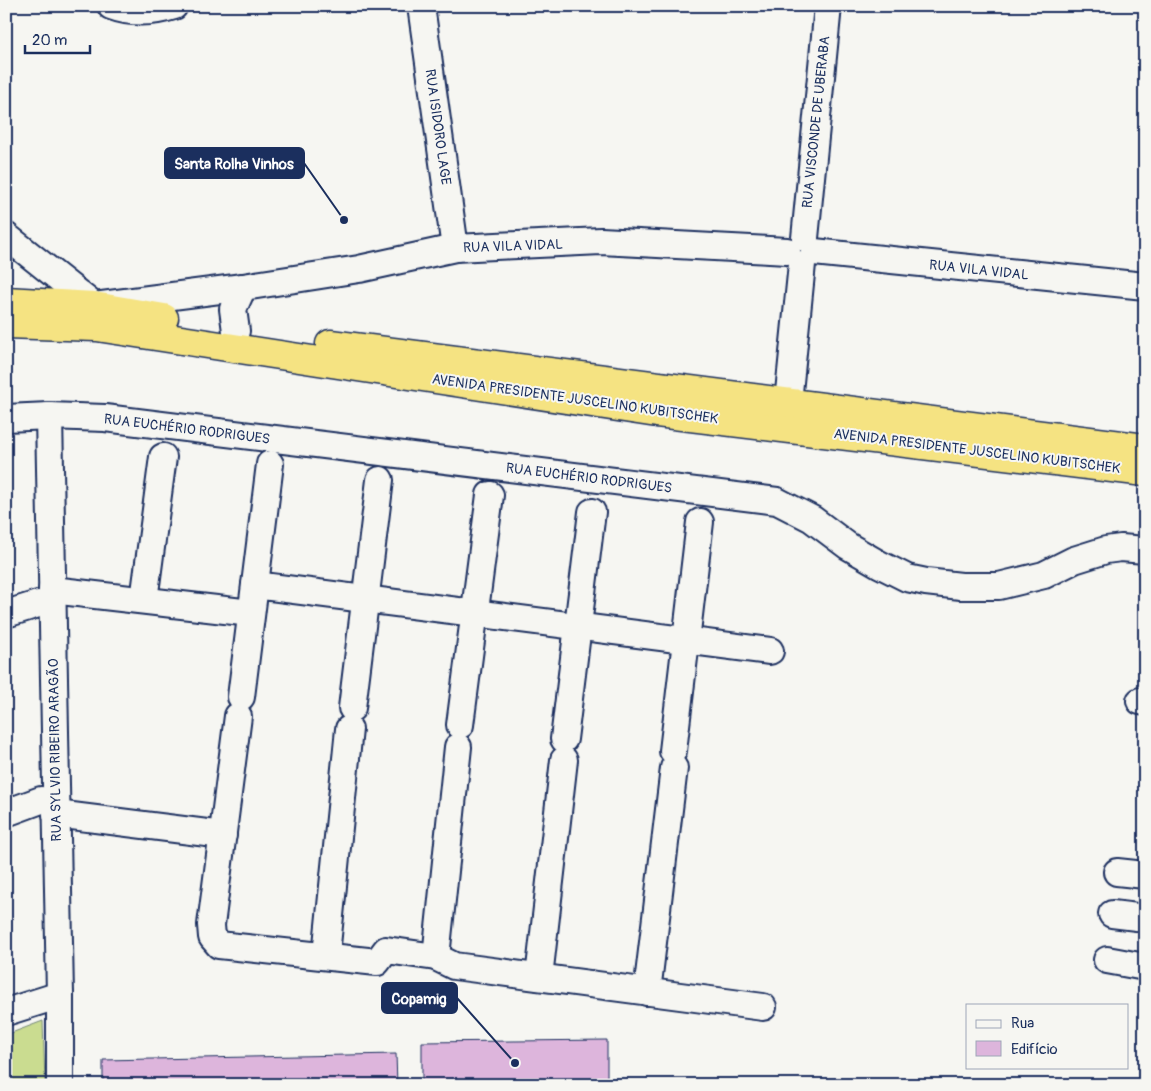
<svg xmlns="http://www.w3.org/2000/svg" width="1151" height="1091" font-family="Pangolin,sans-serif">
  <rect width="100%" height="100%" fill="#f6f6f2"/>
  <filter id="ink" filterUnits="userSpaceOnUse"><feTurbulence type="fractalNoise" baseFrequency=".02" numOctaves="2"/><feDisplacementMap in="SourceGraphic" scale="10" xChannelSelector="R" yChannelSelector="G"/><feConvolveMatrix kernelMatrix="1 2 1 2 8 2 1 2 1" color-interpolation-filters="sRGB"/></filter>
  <g filter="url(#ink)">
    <path fill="#cadc90" stroke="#728677" d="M43 1021 45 1085H6V1035Z"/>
    <g fill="#ddb5dc" stroke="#1b2f5e">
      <path d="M607 1040V1085H422V1042Z"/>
      <path d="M396 1054 397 1085H103V1060Z"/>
    </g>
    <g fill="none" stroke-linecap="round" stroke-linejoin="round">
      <g stroke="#1b2f5e" stroke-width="30">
        <g id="minor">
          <path d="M111 6C132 14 152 13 174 6"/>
          <path d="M421 6 455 248"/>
          <path d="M6 236 94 306 243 287 359 269 455 248 601 241 787 251"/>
          <path d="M805 238 828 6"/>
          <path d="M814 252 1145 286"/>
          <path d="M236 331 233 309 243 287"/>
          <path d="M788 402 802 264"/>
          <path d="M49 416 60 995V1085"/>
          <path d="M6 418 49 416 105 418 777 501 812 519 848 546 879 564 907 578 926 582 961 586H999L1044 575 1074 560 1106 550 1121 548 1145 550"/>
          <path d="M255 585 770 651"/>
          <path d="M52 590 251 613"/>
          <path d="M144 600 163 457"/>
          <path d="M6 614 38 604"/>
          <path d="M241 697 270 464"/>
          <path d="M1140 701 1145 702"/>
          <path d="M352 708 380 480"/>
          <path d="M238 716 211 925 212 937 219 945 377 962 386 950 436 957 454 966 763 1007"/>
          <path d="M460 725 490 495"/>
          <path d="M564 739 592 512"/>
          <path d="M673 751 700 522"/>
          <path d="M6 813 41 800"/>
          <path d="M56 814 223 835"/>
          <path d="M1117 872 1145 875"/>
          <path d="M1112 914 1145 918"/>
          <path d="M326 955 349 729"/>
          <path d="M436 957 458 747"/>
          <path d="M1107 960 1145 967"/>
          <path d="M539 977 564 760"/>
          <path d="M647 992 674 768"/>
          <path d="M6 1012 60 995"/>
        </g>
      </g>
      <g stroke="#1b2f5e" stroke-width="31">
        <g id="trunk">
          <path d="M6 301 94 306 164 318"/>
          <path d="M6 324 97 327 657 413 1145 472"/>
          <path d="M330 344 1145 448"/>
        </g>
      </g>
      <use href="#minor" stroke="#f6f6f2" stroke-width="26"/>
      <use href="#trunk" stroke="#f5e382" stroke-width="28"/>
    </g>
  </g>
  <g text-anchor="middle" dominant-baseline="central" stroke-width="4" stroke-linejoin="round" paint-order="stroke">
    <g font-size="14" fill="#1b2f5e" stroke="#f6f6f2">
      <text transform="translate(816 122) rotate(-84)">RUA VISCONDE DE UBERABA</text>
      <text transform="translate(438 127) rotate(82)">RUA ISIDORO LAGE</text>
      <text transform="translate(513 246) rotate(-2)">RUA VILA VIDAL</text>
      <text transform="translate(979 270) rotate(6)">RUA VILA VIDAL</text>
      <text transform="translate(575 399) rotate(8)">AVENIDA PRESIDENTE JUSCELINO KUBITSCHEK</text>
      <text transform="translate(187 429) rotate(7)">RUA EUCHÉRIO RODRIGUES</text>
      <text transform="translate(977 451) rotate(7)">AVENIDA PRESIDENTE JUSCELINO KUBITSCHEK</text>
      <text transform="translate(589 478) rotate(7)">RUA EUCHÉRIO RODRIGUES</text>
      <text transform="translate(55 750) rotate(-91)">RUA SYLVIO RIBEIRO ARAGÃO</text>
    </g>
  </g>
  <path fill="none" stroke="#1b2f5e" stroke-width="2" d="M344 220L304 163M515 1063L457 998"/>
  <g fill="#1b2f5e" stroke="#f6f6f2" stroke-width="2">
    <circle cx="344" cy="220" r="5"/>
    <circle cx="515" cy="1063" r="5"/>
  </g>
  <g fill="#1b2f5e" stroke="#1b2f5e" stroke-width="2">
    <rect x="165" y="148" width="139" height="30" rx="5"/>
    <rect x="382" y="983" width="75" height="30" rx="5"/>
  </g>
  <g font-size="15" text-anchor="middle" font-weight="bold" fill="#fff">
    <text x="234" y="169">Santa Rolha Vinhos</text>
    <text x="419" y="1004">Copamig</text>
  </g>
  <rect width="1151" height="1091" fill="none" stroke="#f6f6f2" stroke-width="25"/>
  <rect x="12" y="12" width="1126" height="1066" fill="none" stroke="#1b2f5e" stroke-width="2" filter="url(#ink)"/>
  <rect x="966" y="1004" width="162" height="65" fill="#f6f6f2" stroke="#9ea6b7"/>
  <rect x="976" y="1020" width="25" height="8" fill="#f6f6f2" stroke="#9ea6b7"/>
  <text x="1011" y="1028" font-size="15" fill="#1b2f5e">Rua</text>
  <rect x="976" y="1041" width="25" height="15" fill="#ddb5dc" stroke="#9ea6b7"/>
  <text x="1011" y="1054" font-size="15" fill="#1b2f5e">Edifício</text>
  <path d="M25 45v8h65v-8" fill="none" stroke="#1b2f5e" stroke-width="2.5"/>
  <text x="32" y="45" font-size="15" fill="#1b2f5e" stroke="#f6f6f2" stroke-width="4" paint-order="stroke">20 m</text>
</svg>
